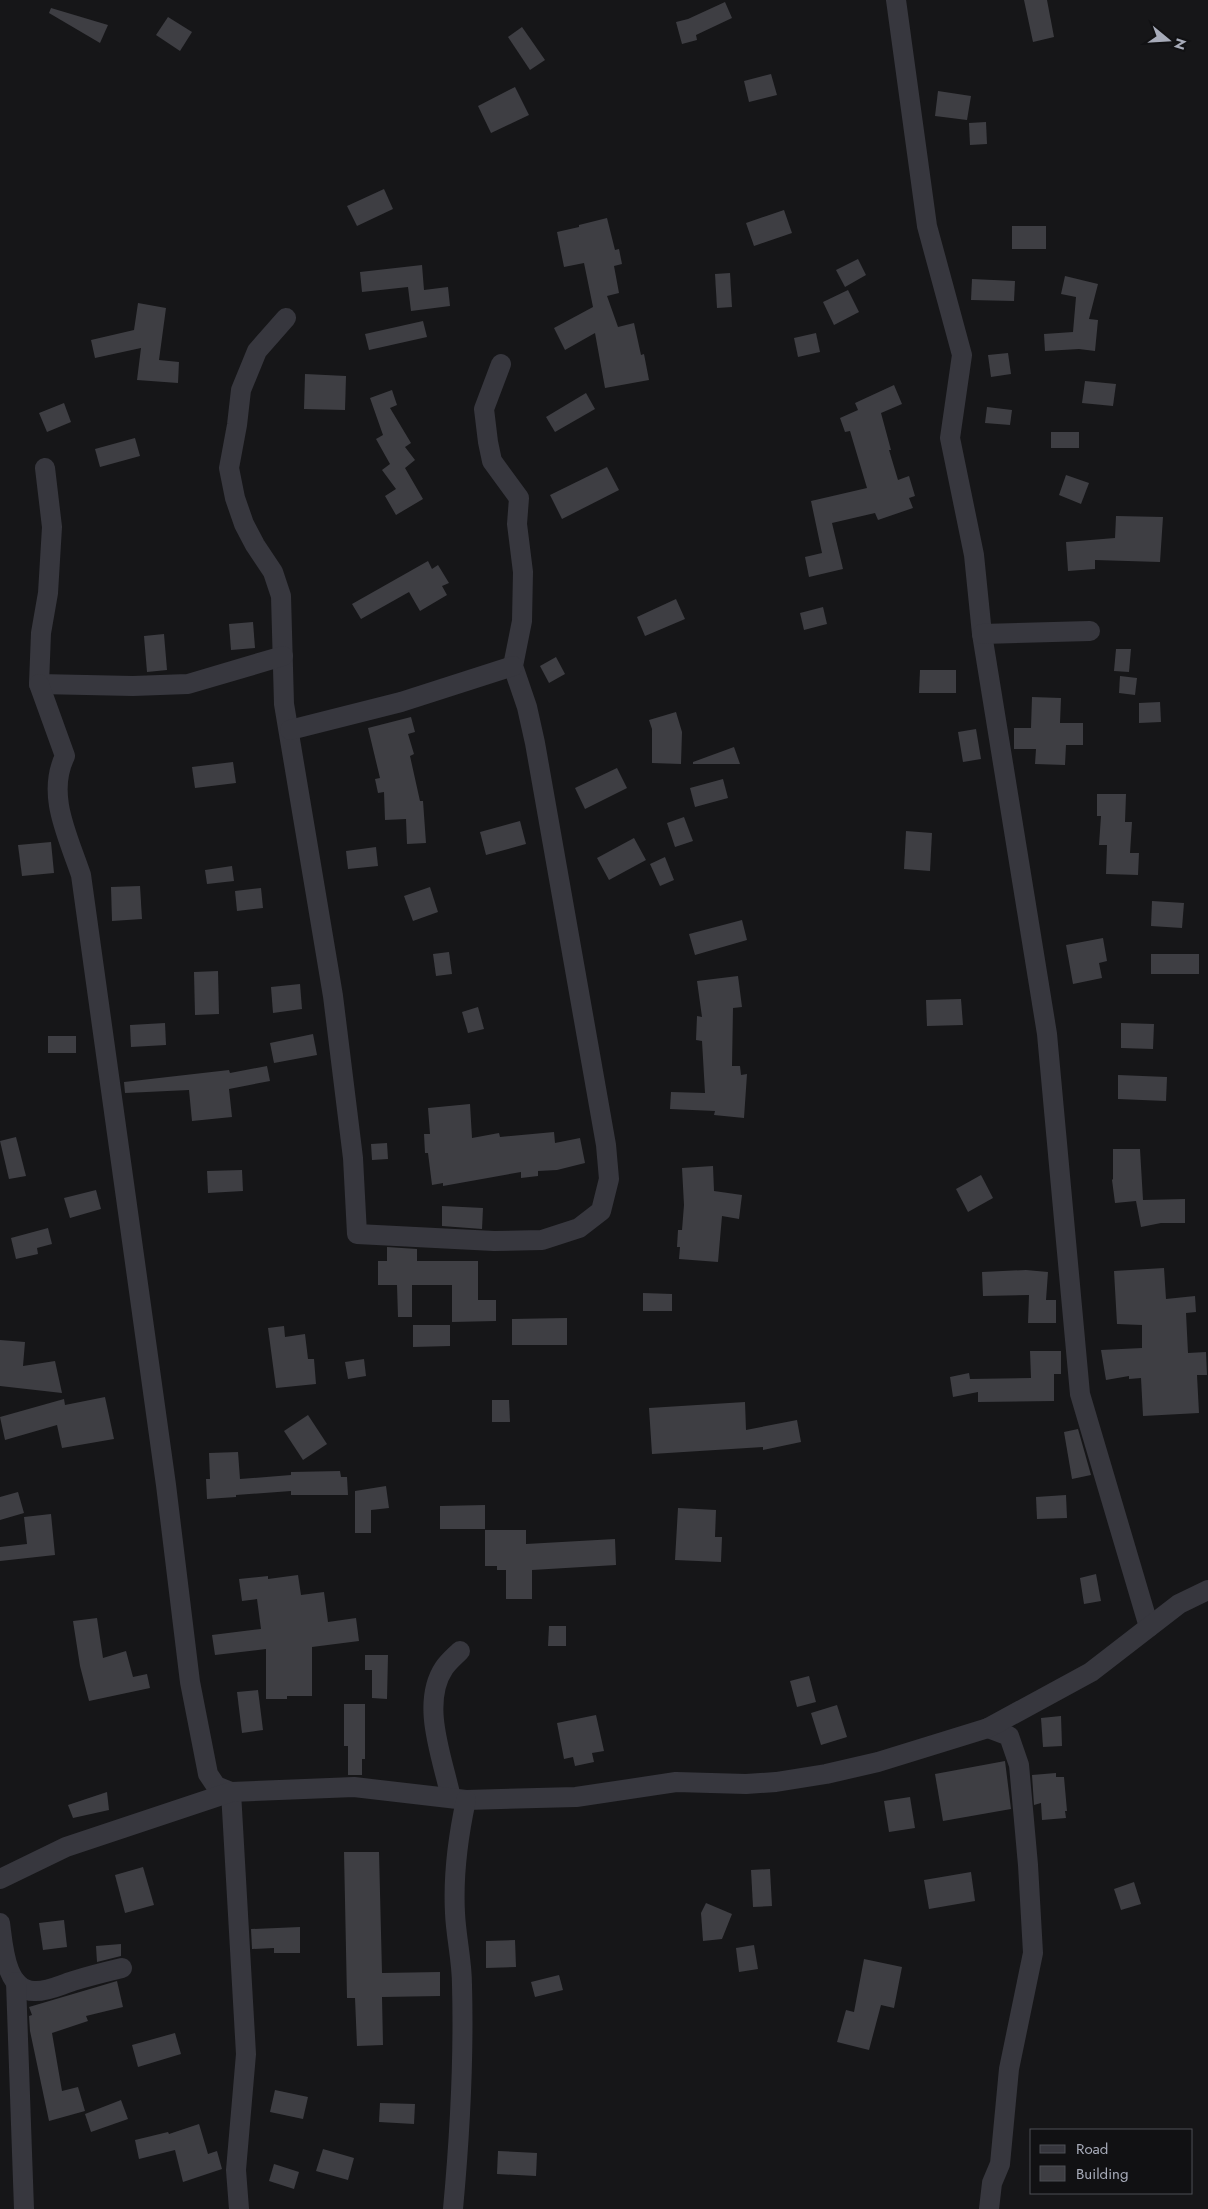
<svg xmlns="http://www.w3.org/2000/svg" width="1208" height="2209" font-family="Jost,sans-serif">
  <rect width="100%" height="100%" fill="#161618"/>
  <g fill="#3e3e43">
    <path d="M1024 0H1047L1054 37 1033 42Z"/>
    <path d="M725 2 732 18 696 35 697 40 682 44 676 22 688 19Z"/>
    <path d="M51 8 108 25 100 43 49 13Z"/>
    <path d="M168 17 192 32 180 51 156 35Z"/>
    <path d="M522 27 545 60 530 70 508 37Z"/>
    <path d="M771 74 777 95 749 102 744 81Z"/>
    <path d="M515 87 529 115 491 133 478 106Z"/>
    <path d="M938 91 971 96 967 120 935 116Z"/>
    <path d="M986 122 987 144 970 145 969 123Z"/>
    <path d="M384 189 393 209 357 226 347 206Z"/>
    <path d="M784 210 792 233 754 246 746 223Z"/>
    <path d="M607 218 615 250 619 249 622 264 614 266 619 293 607 296 618 327 634 323 641 355 644 354 649 380 605 388 595 333 565 350 554 328 593 307 584 263 564 267 557 232 579 227V225Z"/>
    <rect x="1012" y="226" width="34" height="23"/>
    <path d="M858 259 866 275 845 287 836 270Z"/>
    <path d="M422 265 424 290 448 287 450 306 411 311 408 287 362 292 360 272Z"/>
    <path d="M730 273 732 307 717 308 715 274Z"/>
    <path d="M1065 276 1098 284 1089 319 1098 320 1095 351 1079 349 1045 351 1044 334 1073 332 1076 297 1061 294Z"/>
    <path d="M972 279 1015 281 1014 301 971 300Z"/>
    <path d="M848 290 859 312 834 325 823 302Z"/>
    <path d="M138 303 166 308 159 360 179 362 178 383 137 380 141 348 95 358 91 340 134 330Z"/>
    <path d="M423 321 427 337 369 350 365 334Z"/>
    <path d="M816 333 820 352 798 357 794 338Z"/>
    <path d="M1008 353 1011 374 991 377 988 355Z"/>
    <path d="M305 374 346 376 345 410 304 409Z"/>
    <path d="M1085 381 1116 384 1113 406 1082 403Z"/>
    <path d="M894 385 902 404 881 413 891 450H889L898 480 909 476 915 496 909 498 913 508 878 520 875 513 832 523 843 569 809 577 805 557 822 553 811 501 867 488 850 431 845 432 840 418 858 410 855 403Z"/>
    <path d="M392 390 397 405 390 408 411 443 405 447 415 460 405 468 423 499 396 515 385 496 396 489 382 470 390 464 376 439 383 435 370 398Z"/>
    <path d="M586 393 595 409 555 432 546 417Z"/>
    <path d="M64 403 71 422 47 432 39 413Z"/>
    <path d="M987 407 1012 410 1010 425 985 423Z"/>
    <rect x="1051" y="432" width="28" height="16"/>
    <path d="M135 438 140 456 100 467 95 449Z"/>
    <path d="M607 467 619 490 562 519 550 495Z"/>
    <path d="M1066 475 1089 483 1081 504 1059 495Z"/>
    <path d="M1116 516 1163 517 1160 562 1095 560V569L1068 571 1066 542 1115 538Z"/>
    <path d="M428 561 432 569 438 565 449 583 442 586 447 595 420 611 409 592 361 619 352 604Z"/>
    <path d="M676 599 685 619 645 636 637 617Z"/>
    <path d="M823 607 827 624 804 630 800 613Z"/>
    <path d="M253 622 255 648 231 650 229 624Z"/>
    <path d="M164 634 167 670 147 672 144 636Z"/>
    <path d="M1116 649H1131L1129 672 1114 671Z"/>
    <path d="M556 657 565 674 549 683 540 666Z"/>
    <path d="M920 670H956V693H919Z"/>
    <path d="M1120 676 1137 678 1135 695 1119 693Z"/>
    <path d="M1032 697 1061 698 1060 723H1083V745H1066L1065 765 1035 764 1036 749H1014V728H1031Z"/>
    <path d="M1160 702 1161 722 1139 723V703Z"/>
    <path d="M676 712 682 732 681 764 652 763V729L649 720Z"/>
    <path d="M411 717 415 732 408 734 414 754 410 756 420 801H423L426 843 407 844 406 819 385 820 384 792 378 793 375 779 380 778 368 728Z"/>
    <path d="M976 729 981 759 963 762 958 732Z"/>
    <path d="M734 747 740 764H693V762Z"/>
    <path d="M233 762 236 783 195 788 192 767Z"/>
    <path d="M617 768 627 788 585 809 575 788Z"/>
    <path d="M723 779 728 798 695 807 690 788Z"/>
    <path d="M1097 794H1126L1125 822H1132L1130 853H1139L1138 875 1106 874 1107 845H1099L1101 816H1097Z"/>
    <path d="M684 817 693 841 675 847 667 823Z"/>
    <path d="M520 821 526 844 486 855 480 832Z"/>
    <path d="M906 831 932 833 930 871 904 869Z"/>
    <path d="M634 838 646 860 609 880 597 858Z"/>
    <path d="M51 842 54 873 22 876 18 845Z"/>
    <path d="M376 847 378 866 348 869 346 851Z"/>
    <path d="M665 857 674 880 660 886 650 864Z"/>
    <path d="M232 866 234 881 207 884 205 870Z"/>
    <path d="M140 886 142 919 112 921 111 887Z"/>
    <path d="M430 887 438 912 413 921 404 896Z"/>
    <path d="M261 888 263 908 237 911 235 891Z"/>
    <path d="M1152 901 1184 903 1182 928 1151 926Z"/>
    <path d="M742 920 747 940 695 955 689 934Z"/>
    <path d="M1103 938 1107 961 1099 963 1102 978 1073 984 1066 945Z"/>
    <path d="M449 952 452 974 436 976 433 954Z"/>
    <rect x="1151" y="954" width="48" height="20"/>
    <path d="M218 971 219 1014 195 1015 194 972Z"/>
    <path d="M738 976 742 1007 733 1008 732 1066H740L741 1075 747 1074 744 1118 714 1115 715 1111 670 1109 671 1092 705 1093 702 1041 696 1040 697 1016 702 1017 697 981Z"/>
    <path d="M300 984 302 1009 273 1013 271 987Z"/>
    <path d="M961 999 963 1025 927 1026 926 1000Z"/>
    <path d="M478 1007 484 1029 468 1033 462 1012Z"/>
    <path d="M165 1023 166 1045 131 1047 130 1025Z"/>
    <path d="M1121 1023 1154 1024 1153 1049 1121 1048Z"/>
    <path d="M313 1034 317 1055 274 1063 270 1043Z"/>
    <rect x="48" y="1036" width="28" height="17"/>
    <path d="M267 1066 270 1081 229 1089 232 1117 192 1121 189 1090 125 1093 124 1082 229 1070 230 1073Z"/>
    <path d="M1118 1075 1167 1077 1166 1101 1118 1099Z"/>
    <path d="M470 1104 472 1138 499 1133 500 1137 554 1132 555 1143 580 1138 585 1163 557 1170 538 1171V1176L521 1178V1172L443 1186V1183L432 1185 428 1153H425L424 1134H430L428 1108Z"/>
    <path d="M16 1137 26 1176 9 1179 0 1141Z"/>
    <path d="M387 1143 388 1159 372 1160 371 1144Z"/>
    <path d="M1113 1149H1140L1143 1200 1185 1199V1223H1161L1141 1227 1136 1201 1115 1203 1112 1180 1113 1179Z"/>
    <path d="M713 1166 714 1191 742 1195 739 1219 722 1216 718 1262 679 1259 680 1247H677L678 1230H682L684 1205 682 1168Z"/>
    <path d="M242 1170 243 1191 208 1193 207 1171Z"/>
    <path d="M981 1175 993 1198 968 1212 956 1189Z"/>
    <path d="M96 1190 101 1209 70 1218 64 1198Z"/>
    <path d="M442 1206 483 1208 482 1229 442 1226Z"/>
    <path d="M48 1228 52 1244 37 1248 38 1254 16 1259 11 1238Z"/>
    <path d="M387 1247 417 1249V1261H478V1300H496V1321L452 1322V1285H412V1317H398L397 1285H378V1261H387Z"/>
    <path d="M1164 1268 1166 1299 1195 1296 1196 1312 1186 1313 1188 1353 1206 1352 1207 1375H1197L1199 1413 1143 1416 1141 1378 1129 1379V1376L1106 1380 1101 1350 1142 1348V1325L1117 1324 1114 1271Z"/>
    <path d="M1026 1270 1048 1272 1046 1300H1056V1323H1028L1029 1295 983 1296 982 1272Z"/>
    <path d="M643 1293 672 1294V1311H643Z"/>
    <path d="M567 1318V1345H512V1319Z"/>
    <path d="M413 1325H450V1346L413 1347Z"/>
    <path d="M284 1326 285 1337 305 1334 308 1359H314L316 1384 276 1388 268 1328Z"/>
    <path d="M0 1340 25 1342 23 1366 55 1361 62 1393 0 1386Z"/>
    <path d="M1030 1351H1061V1374H1054V1401L978 1402V1392L953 1397 950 1377 969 1373 970 1379 1031 1378Z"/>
    <path d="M364 1359 366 1376 348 1379 345 1362Z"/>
    <path d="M105 1397 114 1439 62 1448 57 1425 5 1440 0 1417 64 1399 65 1405Z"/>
    <path d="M492 1400H509L510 1422H492Z"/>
    <path d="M745 1402 746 1430 797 1420 801 1442 763 1450V1447L652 1454 649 1408Z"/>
    <path d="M308 1415 327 1444 303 1460 284 1431Z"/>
    <path d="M1078 1429 1091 1475 1072 1479 1064 1432Z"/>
    <path d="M238 1452 240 1479 291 1475V1472L340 1471 341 1477H347L348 1495H291V1491L236 1495V1497L207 1499 206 1479H210L209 1453Z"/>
    <path d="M386 1486 389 1508 371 1510V1533H355V1491Z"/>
    <path d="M18 1492 24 1513 0 1520V1497Z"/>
    <path d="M1066 1495 1067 1518 1037 1519 1036 1497Z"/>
    <path d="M485 1505V1529H440V1506Z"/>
    <path d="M678 1508 716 1510 715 1537H722L721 1562 675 1560Z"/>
    <path d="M51 1514 55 1555 0 1561V1547L27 1544 24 1517Z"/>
    <path d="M485 1530H526V1544L615 1539 616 1565 532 1570V1599H506V1570H497V1566H485Z"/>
    <path d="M1096 1574 1101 1601 1084 1604 1080 1578Z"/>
    <path d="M298 1575 301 1595 324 1592 328 1622 356 1618 359 1641 312 1647V1696H287V1699H266V1649L215 1655 212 1635 261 1629 257 1599 242 1601 239 1579 268 1576V1579Z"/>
    <path d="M97 1618 103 1658 126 1651 133 1677 147 1674 150 1688 89 1701 80 1666 73 1621Z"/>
    <path d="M549 1626H566V1646H548Z"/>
    <path d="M365 1655H388L387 1699 372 1698V1670H365Z"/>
    <path d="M809 1676 816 1702 797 1707 790 1681Z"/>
    <path d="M258 1690 263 1730 242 1733 237 1692Z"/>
    <path d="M344 1704H365V1759H362V1775H348V1746H344Z"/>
    <path d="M837 1705 847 1737 821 1745 811 1713Z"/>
    <path d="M596 1715 604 1751 592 1753 594 1762 575 1766 573 1757 564 1759 557 1723Z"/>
    <path d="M1061 1716 1062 1746 1043 1747 1041 1718Z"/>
    <path d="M1005 1761 1011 1809 943 1821 935 1774Z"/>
    <path d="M1056 1773V1777H1064L1067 1811H1065L1066 1818 1042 1820 1041 1803 1034 1805 1032 1775Z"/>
    <path d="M107 1792 109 1810 73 1818 68 1805Z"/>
    <path d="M910 1797 915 1828 889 1832 884 1801Z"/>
    <path d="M344 1852H379L382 1973 440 1972V1996L382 1997 383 2045 357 2046 355 1998H347Z"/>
    <path d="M143 1867 154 1905 125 1913 115 1875Z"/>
    <path d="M770 1869 772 1906 753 1907 751 1870Z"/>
    <path d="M971 1872 975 1901 929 1909 924 1880Z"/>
    <path d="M1134 1882 1141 1904 1121 1910 1114 1889Z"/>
    <path d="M706 1903 732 1914 722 1939 703 1941 701 1913Z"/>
    <path d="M64 1920 67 1947 43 1950 39 1923Z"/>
    <path d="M300 1927V1953H274V1948L252 1949 251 1929Z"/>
    <path d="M515 1940 516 1967 486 1968V1941Z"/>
    <path d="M121 1944V1956L97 1962 96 1946Z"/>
    <path d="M754 1945 758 1969 739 1972 736 1948Z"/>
    <path d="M864 1959 902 1967 894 2008 881 2005 869 2050 837 2042 846 2010 854 2012Z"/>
    <path d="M559 1975 563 1990 535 1997 531 1982Z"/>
    <path d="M117 1981 123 2007 86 2016 88 2021 52 2033 62 2091 78 2087 85 2111 49 2121 30 2031 29 2016 32 2015 29 2007Z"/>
    <path d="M175 2033 181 2054 138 2067 132 2045Z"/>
    <path d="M275 2090 308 2097 303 2119 270 2112Z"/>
    <path d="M121 2100 128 2119 91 2132 85 2114Z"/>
    <path d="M380 2103 415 2104 414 2124 379 2122Z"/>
    <path d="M199 2124 208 2154 217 2151 222 2169 183 2182 175 2150 139 2159 135 2140 168 2132 169 2134Z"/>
    <path d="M323 2149 354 2158 348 2180 316 2171Z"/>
    <path d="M498 2151 537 2153 536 2176 497 2174Z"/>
    <path d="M274 2164 299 2172 294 2189 269 2181Z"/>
  </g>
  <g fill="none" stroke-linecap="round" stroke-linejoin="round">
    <g stroke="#37373e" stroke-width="20">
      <path d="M896 0 927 226 962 355 950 438 974 555 982 634 1047 1034 1080 1394 1149 1627"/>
      <path d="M286 318 257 351 241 390 237 425 229 468 235 498 244 524 255 545 273 572 281 596 284 704 333 996 353 1158 357 1234 494 1241 542 1240 579 1228 601 1211 609 1179 606 1145 535 743 527 707 513 666 522 621 523 572 517 524 519 498 492 461 488 442 484 409 501 364"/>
      <path d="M45 468 52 527 48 593 41 633 39 684 133 686 188 684 283 656"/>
      <path d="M982 634 1090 631"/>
      <path d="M39 684 65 756C46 795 68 836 81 875L166 1485 190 1682 208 1774 216 1786 231 1792 246 2054 236 2170 239 2209"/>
      <path d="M290 730 401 702 513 666"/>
      <path d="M988 1728 1009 1736 1019 1765 1028 1865 1033 1953 1009 2069 1000 2164 992 2183 989 2209"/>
      <path d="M451 1798C443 1759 420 1704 444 1668 448 1662 455 1656 460 1651"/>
      <path d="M0 1879 66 1847 231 1792 354 1787 466 1800 576 1797 676 1782 746 1784 776 1782 826 1774 878 1762 988 1728 1091 1672 1179 1604 1208 1590"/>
      <path d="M0 1923C3 1944 5 1993 36 1991 49 1991 60 1985 73 1981 89 1976 105 1972 122 1968"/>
      <path d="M16 1982 24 2209"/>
      <path d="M453 2209C460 2134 464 2060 462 1985 462 1960 456 1937 455 1913 453 1875 458 1837 466 1800"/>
    </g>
  </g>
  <rect x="1030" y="2129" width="162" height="65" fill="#111113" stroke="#4d4f55"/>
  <rect x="1040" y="2145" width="25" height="8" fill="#37373e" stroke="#4d4f55"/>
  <text x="1076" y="2154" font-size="15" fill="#a7abb9">Road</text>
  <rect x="1040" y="2166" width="25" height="15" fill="#3e3e43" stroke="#4d4f55"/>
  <text x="1076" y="2179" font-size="15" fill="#a7abb9">Building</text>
  <g transform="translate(1168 40) rotate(108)" stroke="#111113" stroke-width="4" paint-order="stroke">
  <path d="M0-4L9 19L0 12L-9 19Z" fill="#a7abb9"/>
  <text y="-8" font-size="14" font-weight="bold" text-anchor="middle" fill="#a7abb9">N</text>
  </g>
</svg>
